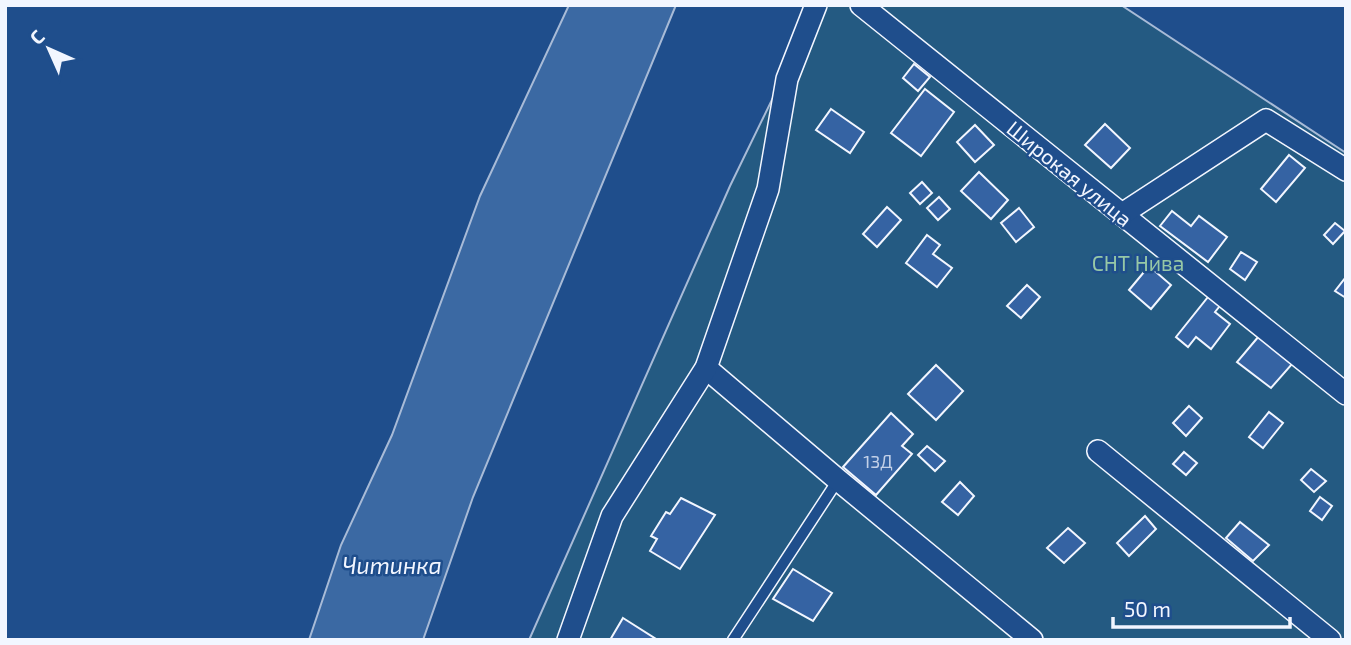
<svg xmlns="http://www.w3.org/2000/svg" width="1351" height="645" font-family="'Exo 2',sans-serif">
  <rect width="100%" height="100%" fill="#1f4e8c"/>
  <path fill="#245a82" stroke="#a8bbd7" stroke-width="2" d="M818 5H1121L1346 153V640H529L730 186Z"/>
  <path fill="#3b69a3" stroke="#a8bbd7" stroke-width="2" d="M569 5H676L473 497 423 640H309L341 545 392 435 480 196Z"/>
  <g fill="#3563a3" stroke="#f2f6ff" stroke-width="2">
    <path d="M914 64 930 77 918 91 903 78Z"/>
    <path d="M925 89 954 112 921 156 891 133Z"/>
    <path d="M831 109 864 132 850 153 816 130Z"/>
    <path d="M1105 124 1130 148 1111 168 1085 145Z"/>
    <path d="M975 125 994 145 975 162 957 142Z"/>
    <path d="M1289 155 1305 168 1276 202 1261 189Z"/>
    <path d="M979 172 1008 200 991 219 961 191Z"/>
    <path d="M922 182 932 193 920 204 910 193Z"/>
    <path d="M939 197 950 209 938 220 927 208Z"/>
    <path d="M887 207 901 220 877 247 863 234Z"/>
    <path d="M1019 208 1034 227 1016 242 1001 223Z"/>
    <path d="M1172 211 1191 226 1199 216 1227 237 1208 262 1160 226Z"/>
    <path d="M1335 223 1345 231 1333 244 1324 235Z"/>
    <path d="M927 235 940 245 933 254 952 268 937 287 906 263Z"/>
    <path d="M1241 252 1257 262 1245 280 1230 269Z"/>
    <path d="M1149 266 1171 285 1151 309 1129 290Z"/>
    <path d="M1346 277V298L1335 291Z"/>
    <path d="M1027 285 1040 297 1021 318 1007 306Z"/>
    <path d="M1212 292 1223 302 1215 312 1230 324 1211 349 1196 337 1188 347 1176 337Z"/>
    <path d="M1259 336 1293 363 1271 388 1237 362Z"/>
    <path d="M936 365 963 391 936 420 908 394Z"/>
    <path d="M1189 406 1202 418 1186 436 1173 423Z"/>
    <path d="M1269 412 1283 423 1263 448 1249 437Z"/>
    <path d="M891 413 913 434 902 446 912 454 876 495 843 467Z"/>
    <path d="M927 446 945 461 935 471 918 455Z"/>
    <path d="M1184 452 1197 463 1186 475 1173 464Z"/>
    <path d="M1311 469 1326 481 1314 492 1301 480Z"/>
    <path d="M960 482 974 496 958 515 942 502Z"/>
    <path d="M1320 497 1332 506 1322 520 1310 511Z"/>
    <path d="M681 498 715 515 680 569 650 551 657 539 651 536 666 512 670 514Z"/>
    <path d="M1145 516 1156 529 1129 556 1117 543Z"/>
    <path d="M1240 522 1269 545 1253 561 1226 538Z"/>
    <path d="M1068 528 1085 543 1064 563 1047 548Z"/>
    <path d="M793 569 832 593 813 621 773 599Z"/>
    <path d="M623 618 656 639 655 640H610Z"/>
  </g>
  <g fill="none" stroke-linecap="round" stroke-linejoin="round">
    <g stroke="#f2f6ff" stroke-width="13">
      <path id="service" d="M733 640 838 480"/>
    </g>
    <g stroke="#f2f6ff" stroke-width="24">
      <g id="minor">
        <path d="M861 5 1346 394"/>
        <path d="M1122 214 1266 120 1346 170"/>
        <path d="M706 368 838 480 1032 640"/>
        <path d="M1098 451 1330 640"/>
        <path d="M568 640 612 516 706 368 768 189 787 79 816 5"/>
      </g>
    </g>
    <use href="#service" stroke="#1f4e8c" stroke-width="10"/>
    <use href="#minor" stroke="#1f4e8c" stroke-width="21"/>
  </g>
  <g text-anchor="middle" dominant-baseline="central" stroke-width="5" stroke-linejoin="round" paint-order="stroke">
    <g font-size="18" fill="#c3d1e8">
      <text x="878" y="461">13Д</text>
    </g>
    <g font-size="21" fill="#f2f6ff" stroke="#1f4e8c">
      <text transform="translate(1070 173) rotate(39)">Широкая улица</text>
    </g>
    <g font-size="21" fill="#97c8a6" stroke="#1f4e8c">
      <text x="1138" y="262">СНТ Нива</text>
    </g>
    <g font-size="23" font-style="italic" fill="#f2f6ff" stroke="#1f4e8c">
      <text x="392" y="565">Читинка</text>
    </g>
  </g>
  <rect width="1351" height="645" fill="none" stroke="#f2f6ff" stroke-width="14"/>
  <g transform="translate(49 49) rotate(315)" stroke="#1f4e8c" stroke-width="5" paint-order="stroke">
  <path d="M0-5L12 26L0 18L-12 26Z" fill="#f2f6ff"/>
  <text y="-10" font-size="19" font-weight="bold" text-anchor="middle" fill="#f2f6ff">С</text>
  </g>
  <path d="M1113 617v10h177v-10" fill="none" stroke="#f2f6ff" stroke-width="3.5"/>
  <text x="1124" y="617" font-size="21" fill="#f2f6ff" stroke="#1f4e8c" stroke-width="5" paint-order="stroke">50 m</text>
</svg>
